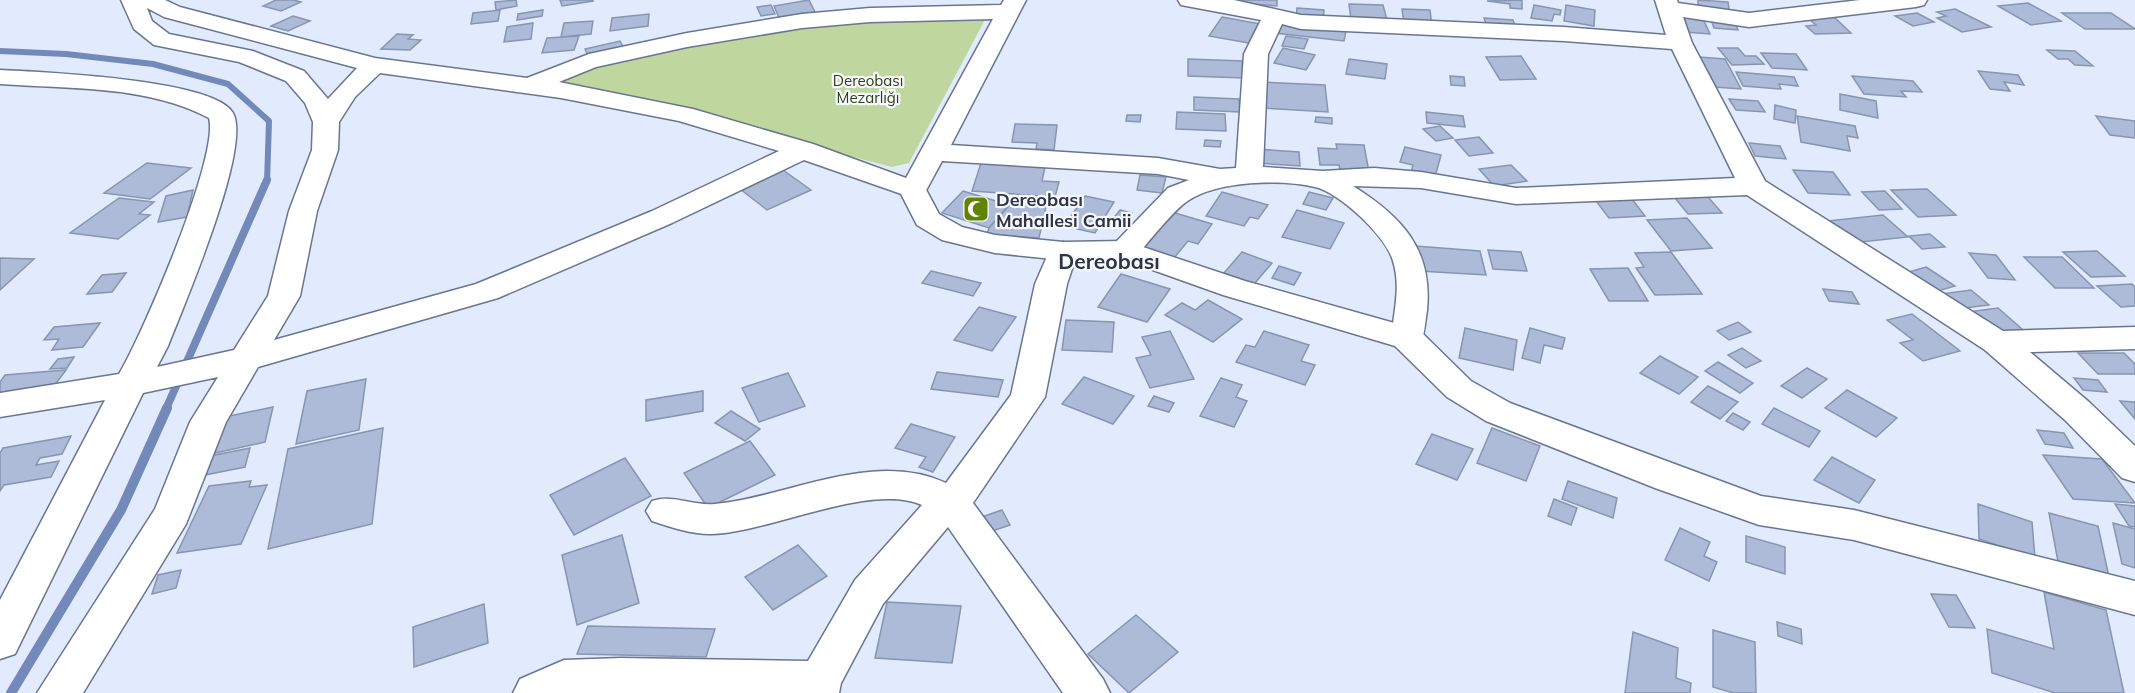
<svg xmlns="http://www.w3.org/2000/svg" width="2135" height="693" font-family="Mulish,sans-serif">
  <rect width="100%" height="100%" fill="#e2ebfd"/>
  <path fill="#bfd69e" d="M987 16 909 163 892 167 560 83 565 72 667 47 829 22Z"/>
  <g fill="none" stroke-linecap="round" stroke-linejoin="round">
    <path stroke="#7389b9" stroke-width="6" d="M0 51 66 54 153 64 228 84 269 121 267 182"/>
    <path stroke="#7389b9" stroke-width="8" d="M166 409 267 180"/>
    <path stroke="#7389b9" stroke-width="10" d="M11 693 121 510 167 408"/>
  </g>
  <g fill="#adbbd8" stroke="#8895b1" stroke-width="1.5">
    <path d="M276 0H293L301 2 281 11 263 6Z"/>
    <path d="M516 0 517 6 496 10 495 2Z"/>
    <path d="M560 0H593V1L562 6Z"/>
    <path d="M809 0 815 12 780 20 774 6Z"/>
    <path d="M1239 0H1277V6L1239 3Z"/>
    <path d="M1522 0V9L1510 8V4L1487 1Z"/>
    <path d="M1698 0 1728 2 1730 15 1698 10Z"/>
    <path d="M2028 3 2061 21 2031 25 1998 6Z"/>
    <path d="M1349 4 1383 5 1387 20 1351 19Z"/>
    <path d="M771 5 775 14 761 16 757 7Z"/>
    <path d="M1534 5 1561 10 1560 15 1554 14 1552 21 1531 18Z"/>
    <path d="M1566 5 1595 10 1594 26 1564 21Z"/>
    <path d="M1297 8 1324 10 1323 21 1296 19Z"/>
    <path d="M1402 9 1430 10 1432 26 1404 24Z"/>
    <path d="M1955 9 1991 27 1962 32 1937 18 1946 16 1937 12Z"/>
    <path d="M500 10 498 21 471 24 473 13Z"/>
    <path d="M543 10 542 16 517 20 518 14Z"/>
    <path d="M1917 13 1934 22 1913 26 1895 16Z"/>
    <path d="M2062 13H2111L2135 29H2085Z"/>
    <path d="M649 14 648 26 610 31 612 18Z"/>
    <path d="M293 16 310 21 288 31 271 26Z"/>
    <path d="M1677 16 1702 17 1710 34 1684 32Z"/>
    <path d="M1833 16 1851 33 1815 34 1806 26 1816 25 1806 17Z"/>
    <path d="M1222 17 1266 25 1254 44 1209 36Z"/>
    <path d="M1484 18 1513 20 1516 29 1487 27Z"/>
    <path d="M1711 20 1735 23 1738 30 1714 28Z"/>
    <path d="M593 21 591 34 561 37 564 23Z"/>
    <path d="M533 23 531 39 504 42 507 27Z"/>
    <path d="M1277 23 1346 31 1344 41 1275 33Z"/>
    <path d="M397 34 413 35 408 39 421 40 410 50 381 49Z"/>
    <path d="M579 36 574 50 542 53 547 38Z"/>
    <path d="M1286 36 1308 39 1304 49 1282 46Z"/>
    <path d="M620 41 624 48 588 56 585 49Z"/>
    <path d="M1283 48 1315 55 1306 70 1274 63Z"/>
    <path d="M1718 48H1738L1745 56H1756L1764 64 1732 65Z"/>
    <path d="M2047 50 2075 51 2093 66 2075 65 2068 59H2058Z"/>
    <path d="M1761 53 1796 54 1807 70 1772 68Z"/>
    <path d="M1521 56 1536 79 1500 80 1486 57Z"/>
    <path d="M1699 57 1725 59 1741 89 1714 87Z"/>
    <path d="M1188 59 1242 61 1243 78 1188 76Z"/>
    <path d="M1349 59 1387 64 1385 79 1346 74Z"/>
    <path d="M1978 71 2018 75 2024 85 2004 82 2010 91 1990 89Z"/>
    <path d="M1736 72 1794 77 1798 86 1779 84 1781 89 1743 86Z"/>
    <path d="M1450 76 1464 77 1465 86 1451 85Z"/>
    <path d="M1852 76 1913 81 1922 92 1901 91 1906 97 1864 94Z"/>
    <path d="M1262 82 1325 85 1328 112 1262 108Z"/>
    <path d="M1840 94 1876 101 1878 118 1840 110Z"/>
    <path d="M1194 97 1239 99 1240 112 1194 110Z"/>
    <path d="M1729 99 1758 101 1765 112 1736 110Z"/>
    <path d="M1775 105 1796 110 1795 123 1774 119Z"/>
    <path d="M1177 112 1225 114 1226 131 1176 129Z"/>
    <path d="M1426 112 1463 116 1465 127 1427 123Z"/>
    <path d="M1127 115H1141L1140 122 1126 121Z"/>
    <path d="M1797 116 1855 126 1858 138 1847 136 1850 151 1801 142Z"/>
    <path d="M2096 116 2135 121V138L2110 135Z"/>
    <path d="M1316 117 1332 118V124L1315 122Z"/>
    <path d="M1015 124 1057 125 1054 150 1036 149 1037 143 1012 142Z"/>
    <path d="M1440 126 1453 138 1436 141 1423 129Z"/>
    <path d="M1479 137 1493 153 1469 156 1455 140Z"/>
    <path d="M1205 140 1221 141 1220 147 1204 146Z"/>
    <path d="M1749 143 1780 146 1786 159 1755 156Z"/>
    <path d="M1336 144 1364 145 1369 172 1340 170 1339 165H1320L1318 148 1337 149Z"/>
    <path d="M1405 147 1441 155 1435 177 1411 172 1413 165 1400 162Z"/>
    <path d="M1257 149 1299 152 1300 166 1257 163Z"/>
    <path d="M147 163 191 168 150 199 104 193Z"/>
    <path d="M981 163 1045 167 1042 181 1059 182 1055 197 972 191Z"/>
    <path d="M1511 165 1527 181 1494 186 1479 169Z"/>
    <path d="M783 170 811 190 767 210 740 189Z"/>
    <path d="M1793 170 1833 172 1850 195 1808 193Z"/>
    <path d="M1140 175 1166 177 1162 193 1137 190Z"/>
    <path d="M1927 189 1956 215 1918 217 1891 190Z"/>
    <path d="M193 190 187 217 158 222 166 196Z"/>
    <path d="M963 191 1009 205 989 228 942 213Z"/>
    <path d="M1885 191 1902 209 1879 210 1862 192Z"/>
    <path d="M1222 192 1268 205 1258 219 1250 217 1244 226 1206 216Z"/>
    <path d="M1309 192 1333 198 1326 210 1303 204Z"/>
    <path d="M1085 196 1114 202 1095 233 1064 226Z"/>
    <path d="M1708 197 1722 213 1688 214 1675 198Z"/>
    <path d="M119 198 154 202 139 214 150 215 118 239 70 233Z"/>
    <path d="M1632 199 1645 216 1609 218 1596 201Z"/>
    <path d="M1014 200 1047 202 1039 238 987 234 989 228Z"/>
    <path d="M1120 210 1132 213 1124 223 1112 220Z"/>
    <path d="M1297 210 1344 223 1330 249 1282 237Z"/>
    <path d="M1172 212 1212 224 1198 244 1188 241 1174 258 1143 248Z"/>
    <path d="M1883 215 1908 237 1851 243 1827 221Z"/>
    <path d="M1687 218 1712 248 1671 251 1647 220Z"/>
    <path d="M1930 234 1945 247 1922 249 1909 236Z"/>
    <path d="M1415 246 1480 251 1486 275 1419 271Z"/>
    <path d="M1488 250 1521 252 1527 271 1493 269Z"/>
    <path d="M2097 251 2125 276 2091 277 2063 252Z"/>
    <path d="M1242 252 1272 263 1254 284 1224 273Z"/>
    <path d="M1671 252 1702 294 1655 295 1636 268 1644 267 1635 253Z"/>
    <path d="M1969 253 1996 255 2015 280 1988 278Z"/>
    <path d="M2024 257H2062L2094 288H2055Z"/>
    <path d="M0 258 34 259 0 290Z"/>
    <path d="M1279 266 1301 273 1294 285 1272 278Z"/>
    <path d="M1926 267 1955 286 1931 293 1902 274Z"/>
    <path d="M1628 268 1648 301H1609L1590 269Z"/>
    <path d="M931 271 981 283 973 296 922 283Z"/>
    <path d="M126 273 112 292 87 294 102 275Z"/>
    <path d="M1121 274 1170 289 1147 322 1098 307Z"/>
    <path d="M2132 284 2135 287V306L2121 307 2097 286Z"/>
    <path d="M1823 289 1852 292 1859 304 1829 301Z"/>
    <path d="M1971 290 1989 305 1957 309 1941 294Z"/>
    <path d="M1208 300 1242 319 1213 342 1165 315 1182 303 1195 310Z"/>
    <path d="M979 307 1016 317 992 351 954 340Z"/>
    <path d="M1998 308 2023 330 1991 333 1967 312Z"/>
    <path d="M1912 314 1960 351 1923 361 1900 343 1913 340 1887 320Z"/>
    <path d="M1066 320 1114 322 1112 352 1062 350Z"/>
    <path d="M1738 322 1751 332 1729 340 1717 331Z"/>
    <path d="M100 323 83 347 52 350 59 339 44 340 54 327Z"/>
    <path d="M1465 328 1517 340 1513 370 1459 358Z"/>
    <path d="M1530 328 1565 338 1562 349 1544 345 1540 363 1522 358Z"/>
    <path d="M1170 331 1194 379 1150 388 1136 358 1151 355 1142 337Z"/>
    <path d="M1264 331 1309 345 1301 361 1315 365 1305 385 1236 362 1246 345 1255 347Z"/>
    <path d="M1742 348 1761 361 1746 368 1728 355Z"/>
    <path d="M2078 353H2124L2135 364V374H2098Z"/>
    <path d="M1660 356 1698 377 1679 394 1640 373Z"/>
    <path d="M74 357 67 368 50 369 58 359Z"/>
    <path d="M1718 362 1753 383 1740 393 1705 371Z"/>
    <path d="M1807 368 1827 379 1802 398 1781 386Z"/>
    <path d="M66 370 48 394 0 398V382L5 375Z"/>
    <path d="M937 372 1003 380 998 397 931 389Z"/>
    <path d="M788 373 805 406 759 422 742 388Z"/>
    <path d="M1084 377 1134 396 1113 424 1062 404Z"/>
    <path d="M1221 378 1242 385 1236 397 1247 401 1234 427 1200 416Z"/>
    <path d="M2074 378 2098 380 2107 392 2083 390Z"/>
    <path d="M366 379 359 430 296 444 307 391Z"/>
    <path d="M1708 386 1738 402 1720 419 1691 402Z"/>
    <path d="M1847 390 1897 418 1876 437 1825 408Z"/>
    <path d="M703 391V411L646 421V400Z"/>
    <path d="M1154 396 1174 403 1169 412 1148 406Z"/>
    <path d="M2120 401 2135 402V419Z"/>
    <path d="M273 407 265 442 211 454 220 418Z"/>
    <path d="M1774 408 1820 431 1809 447 1762 424Z"/>
    <path d="M731 411 760 429 745 441 715 423Z"/>
    <path d="M1733 413 1750 422 1743 430 1726 421Z"/>
    <path d="M911 424 955 437 933 472 919 467 926 457 895 448Z"/>
    <path d="M383 428 372 524 268 549 288 449Z"/>
    <path d="M1492 428 1540 446 1526 481 1477 463Z"/>
    <path d="M2037 430 2064 433 2073 448 2045 444Z"/>
    <path d="M1432 434 1473 449 1457 480 1416 464Z"/>
    <path d="M71 436 62 454 40 458 36 465 59 461 51 477 4 485 0 491V453L3 448Z"/>
    <path d="M750 441 775 475 708 508 684 473Z"/>
    <path d="M250 448 245 467 205 475 210 456Z"/>
    <path d="M2043 455 2102 459 2135 503 2073 499Z"/>
    <path d="M1832 457 1875 480 1859 503 1814 480Z"/>
    <path d="M625 458 651 496 574 535 550 495Z"/>
    <path d="M251 481 249 487 267 485 241 544 177 553 209 486Z"/>
    <path d="M1568 481 1617 498 1613 518 1562 499Z"/>
    <path d="M1554 499 1577 508 1571 525 1548 516Z"/>
    <path d="M1978 504 2032 522 2035 558 1979 539Z"/>
    <path d="M2115 504 2135 506V527L2129 526Z"/>
    <path d="M1002 510 1010 525 986 533 979 518Z"/>
    <path d="M2049 513 2098 526 2109 577 2058 562Z"/>
    <path d="M2113 523 2135 529V568L2122 564Z"/>
    <path d="M1680 528 1710 542 1704 556 1717 562 1709 581 1665 560Z"/>
    <path d="M622 535 639 603 577 625 562 555Z"/>
    <path d="M1746 536 1785 547V574L1746 562Z"/>
    <path d="M798 545 827 576 773 610 745 577Z"/>
    <path d="M181 570 176 588 152 594 158 575Z"/>
    <path d="M2044 592 2106 610 2124 693H2055L1992 673 1987 629 2054 649Z"/>
    <path d="M1931 594 1956 595 1975 628 1949 627Z"/>
    <path d="M887 602 961 606 952 663 875 658Z"/>
    <path d="M484 604 488 643 414 667 413 627Z"/>
    <path d="M1136 615 1178 652 1129 693 1088 654Z"/>
    <path d="M1777 622 1801 629 1802 644 1778 636Z"/>
    <path d="M588 626 715 629 706 657 577 654Z"/>
    <path d="M1713 630 1755 642 1756 693H1733L1713 687Z"/>
    <path d="M1633 632 1678 648 1676 678 1691 683 1690 693H1625Z"/>
  </g>
  <g fill="none" stroke-linecap="round" stroke-linejoin="round">
    <g stroke="#697690" stroke-width="3">
      <g id="minor">
        <path d="M121 0H165L180 7 375 58 527 78 589 54 687 33 802 14 870 8 1001 5 1004 0H1026L951 145 1158 158 1220 169 1236 168 1244 54 1261 20 1181 5 1178 0H1234L1301 15 1564 27 1666 35 1655 0H1677L1678 3 1749 13 1860 0H1927L1924 5 1916 7 1749 27 1683 17 1692 43 1765 181 2003 331 2135 327V349L2030 352 2089 402 2135 446V482L2122 478 2065 420 1985 350 1747 195 1516 204 1421 188 1353 186C1401 216 1433 249 1427 310 1425 322 1425 335 1419 346L1407 349 1395 346 1391 338C1394 312 1401 286 1393 261 1386 236 1339 192 1315 187 1281 179 1219 181 1189 200 1174 209 1149 242 1136 256L1125 259 1114 256 1110 250 1114 244 1168 188 1189 180 1158 174 942 161 923 196 913 198 804 160 672 223 498 298 258 367 226 422 186 524 83 693H37L155 509 190 422 218 377 143 393 15 654 0 659V600L105 400 0 417V393L119 374C142 336 220 155 209 118 147 85 68 89 0 84V70C40 72 215 79 233 113 252 147 184 305 168 346L157 367 234 350 268 296 289 211 312 150 313 122 305 103 286 81 239 62 154 45 134 29ZM147 8 164 17 357 68 328 99 304 71 253 51 169 34 152 21ZM993 19 906 178 813 144 693 109 559 82 596 67 687 47 802 28 870 22ZM1282 24 1301 29 1564 41 1672 49 1735 178 1516 188 1421 172 1374 168 1323 171 1263 167 1268 54ZM380 73 561 98 679 121 779 151 652 211 476 284 274 340 300 296 317 211 338 150 339 122 355 97Z"/>
        <path d="M1063 242 1074 245 1078 251 1067 284 1045 397 973 503 1103 679 1110 693H1063L948 527 883 604 841 683 839 693H513L520 679 564 660 621 658 808 661 855 580 922 505C869 482 769 533 710 534 691 534 670 527 652 521L646 511 652 501C673 494 692 506 715 504 788 497 873 449 946 483L1011 395 1035 284 1052 245Z"/>
      </g>
    </g>
    <g stroke="#697690" stroke-width="3">
      <path id="tertiary" d="M913 182 923 184 939 214 962 227 995 235 1063 242 1125 241 1245 281 1419 330 1471 381 1510 403 1761 496 1854 510 2135 581V615L1854 540 1759 525 1655 488 1486 421 1447 397 1395 346 1223 295 1122 259 1063 260 995 253 942 240 917 225 899 190 903 184Z"/>
    </g>
    <use href="#minor" fill="#fff" fill-rule="evenodd"/>
    <use href="#tertiary" fill="#fff" fill-rule="evenodd"/>
  </g>
  <defs>
    <g id="mosque-square" transform="scale(1.35)"><rect x="-9" y="-9" width="18" height="18" rx="4" fill="#608402" stroke="#f5f8fe"/><path d="M3.5-4.9A6 6 0 1 0 3.5 4.9A5 5 0 1 1 3.5-4.9Z" fill="#fff"/></g>
  </defs>
  <g fill-rule="evenodd">
    <use href="#mosque-square" x="976" y="209"/>
  </g>
  <g text-anchor="middle" dominant-baseline="central" stroke-width="4.5" stroke-linejoin="round" paint-order="stroke">
    <g font-size="15" fill="#30410f" stroke="#f5f8fe">
      <text x="868" y="80">Dereobası<tspan x="868" dy="17">Mezarlığı</tspan></text>
    </g>
    <g font-size="18" font-weight="bold" fill="#2e3440" stroke="#f5f8fe" text-anchor="start">
      <text x="996" y="199">Dereobası<tspan x="996" dy="21">Mahallesi Camii</tspan></text>
    </g>
    <g font-size="21" font-weight="bold" fill="#2e3440" stroke="#f5f8fe">
      <text x="1109" y="261">Dereobası</text>
    </g>
  </g>
</svg>
